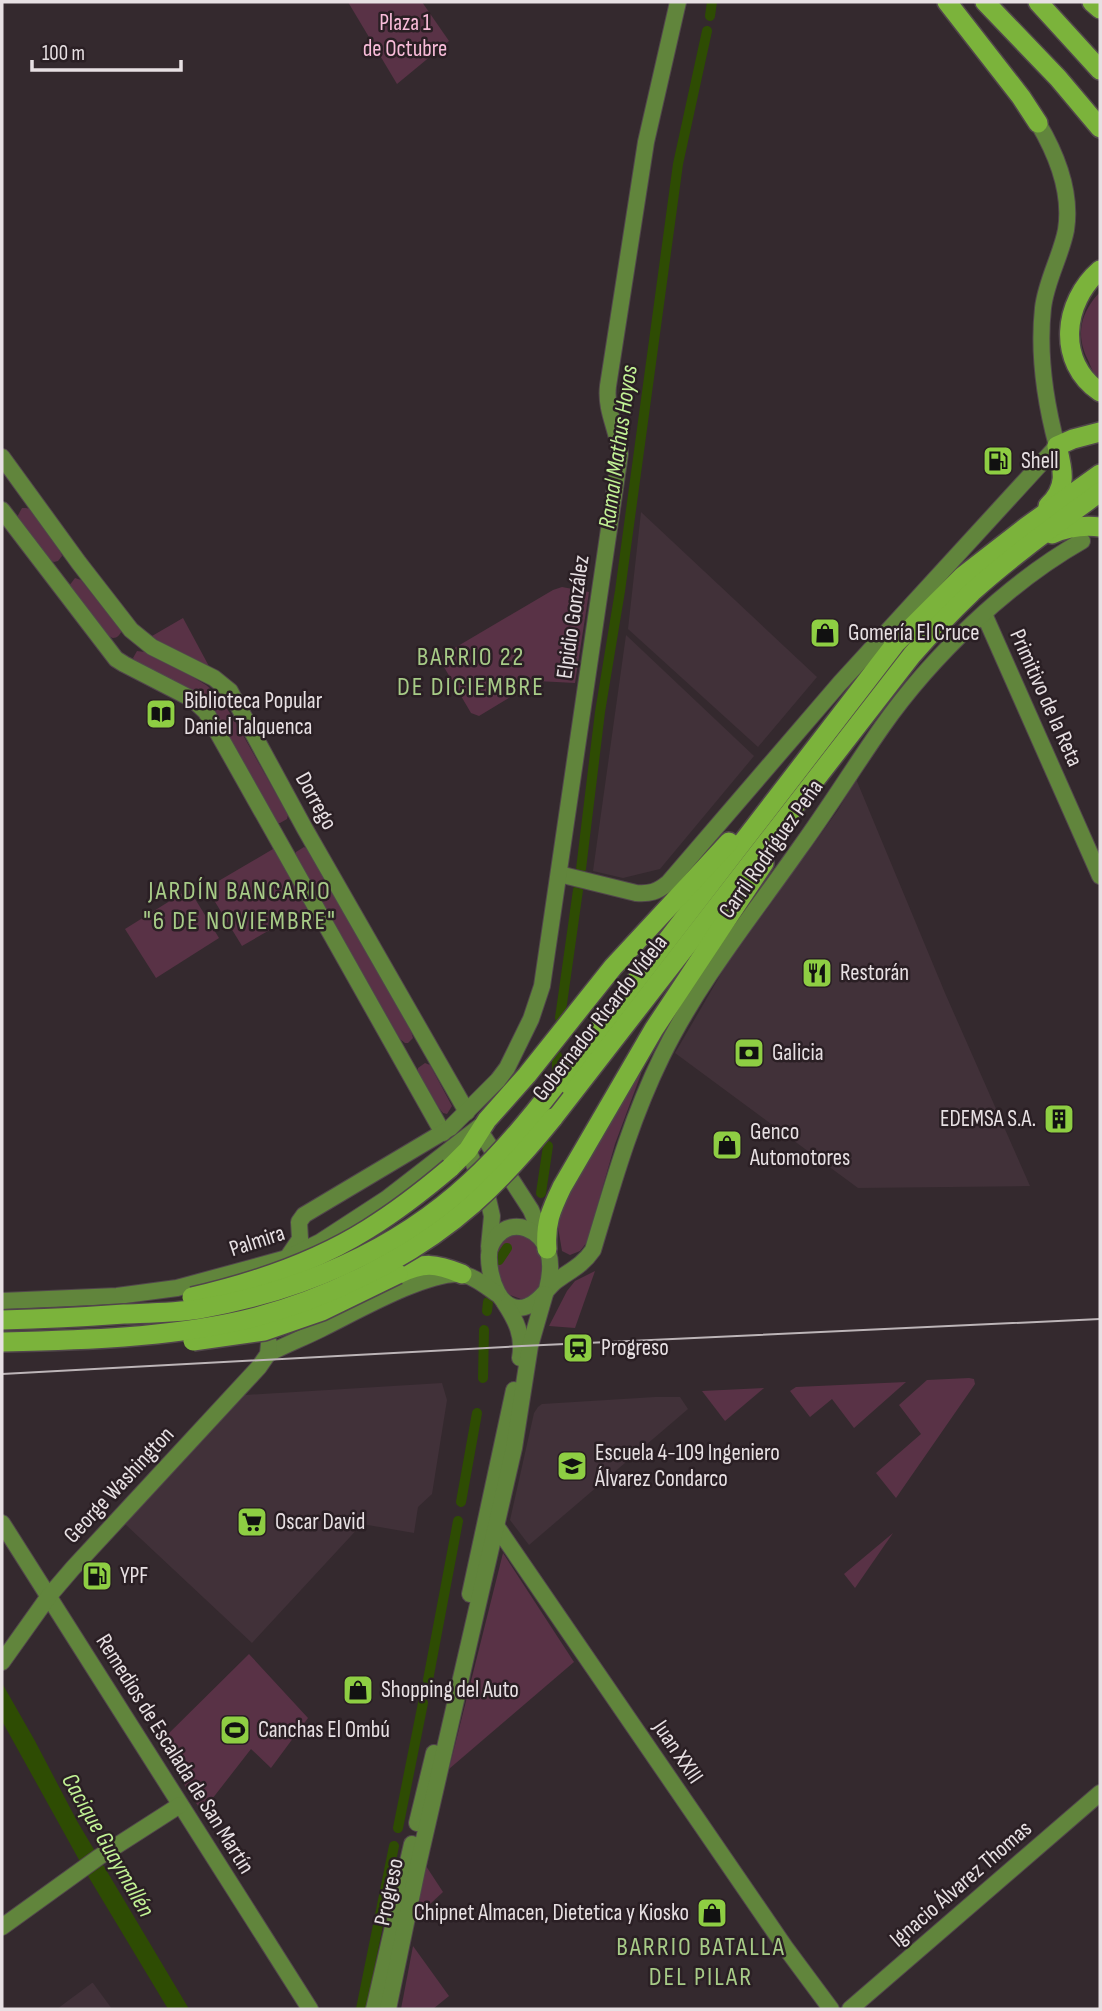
<svg xmlns="http://www.w3.org/2000/svg" width="1102" height="2011" font-family="'Sofia Sans Condensed',sans-serif">
  <rect width="100%" height="100%" fill="#34292e"/>
  <g fill="#413139">
    <path d="M641 512 817 677 758 747 628 629Z"/>
    <path d="M626 635 754 756 660 869 623 878 593 871Z"/>
    <path d="M856 779 945 993 1030 1186 858 1188 675 1053 725 967 838 810Z"/>
    <path d="M442 1383 447 1400 432 1494 418 1507 414 1533 362 1524 252 1643 125 1524 245 1395Z"/>
    <path d="M655 1397H680L688 1409 529 1545 510 1520 534 1413 538 1407 542 1404Z"/>
    <path d="M93 1983 112 2009H57L92 1983Z"/>
  </g>
  <g fill="#593246">
    <path d="M348 2H422L449 41 397 84Z"/>
    <path d="M1100 292V379C1093 374 1091 367 1088 360 1075 334 1081 312 1100 292Z"/>
    <path d="M22 508H26L30 509 61 552 62 556 58 561 54 562 49 560 17 517Z"/>
    <path d="M75 578 81 580 122 631C119 635 118 638 113 638 104 637 75 595 69 586Z"/>
    <path d="M562 587 589 592 575 683 537 681 479 716 471 713 441 662V656L553 590Z"/>
    <path d="M183 618 211 670 152 641V636Z"/>
    <path d="M137 651 145 652 183 671 206 685 218 695 235 721 288 815 287 819 280 823H277L182 685 136 662 133 658Z"/>
    <path d="M304 847 309 850 411 1031 413 1038 408 1043H405L400 1039 296 858V852Z"/>
    <path d="M273 849H275L308 908 242 946 209 892 210 886Z"/>
    <path d="M189 889 219 938 156 978 125 929Z"/>
    <path d="M641 1061V1074L615 1144 587 1242 580 1251 570 1255 562 1251 558 1227 566 1190Z"/>
    <path d="M425 1063 430 1065 452 1106 447 1114 443 1113 439 1108 418 1072V1068Z"/>
    <path d="M506 1234H528C543 1256 544 1262 541 1289L529 1298 521 1299 507 1294 503 1288 497 1270 496 1248Z"/>
    <path d="M595 1271 575 1328 549 1326 567 1291 575 1281Z"/>
    <path d="M969 1378 974 1379 975 1384 896 1498 876 1473 921 1434 899 1405 927 1380Z"/>
    <path d="M906 1382 854 1428 832 1399 810 1417 790 1391 796 1387Z"/>
    <path d="M764 1388 725 1421 702 1391Z"/>
    <path d="M893 1533 855 1588 844 1574Z"/>
    <path d="M503 1553 574 1662 449 1769Z"/>
    <path d="M249 1654 308 1718 271 1768 251 1749 202 1812 158 1744Z"/>
    <path d="M426 1866 443 1892 415 1918Z"/>
    <path d="M413 1946 449 1996 433 2009H401Z"/>
  </g>
  <path fill="#2e4c03" d="M2 1683 35 1741 77 1821 189 2009H168L88 1876 2 1721Z"/>
  <g fill="none" stroke-linecap="round" stroke-linejoin="round">
    <g stroke="#2e4c03" stroke-width="10">
      <path d="M710 16 712 2"/>
      <path d="M581 869 600 712 620 591 678 164 707 31"/>
      <path d="M560 1018 578 890"/>
      <path d="M557 1056V1068"/>
      <path d="M541 1193 548 1146"/>
      <path d="M499 1260 507 1248"/>
      <path d="M487 1311 488 1302"/>
      <path d="M483 1378 484 1330"/>
      <path d="M461 1502 477 1413"/>
      <path d="M428 1680 458 1521"/>
      <path d="M398 1828 423 1703"/>
      <path d="M361 2009 394 1846"/>
    </g>
    <g stroke="#51464b" stroke-width="18">
      <g id="secondary">
        <path d="M2 457 79 563 131 630 152 647 214 678 230 691 305 829 467 1112"/>
        <path d="M2 510 116 659 124 664 192 699 206 712 443 1133"/>
        <path d="M984 614 1100 876"/>
        <path d="M559 874 636 893C650 894 657 892 668 883L840 683 1057 446C1045 401 1038 354 1043 308 1046 281 1061 256 1066 230 1072 192 1057 155 1038 123"/>
        <path d="M478 1128 531 1210 543 1239"/>
        <path d="M465 1142 488 1199 492 1216 489 1247"/>
        <path d="M279 1278 287 1258 300 1239 299 1222 304 1215 450 1128 498 1080 507 1068 531 1019 542 986 620 454C618 430 605 411 608 386L646 142 678 2"/>
        <path d="M547 1289C550 1277 552 1264 548 1252 541 1230 514 1217 497 1236 492 1242 489 1247 489 1255 488 1275 500 1318 528 1306 541 1301 546 1289 556 1281 571 1270 582 1266 593 1250 613 1183 631 1119 662 1056 698 982 752 916 799 849 828 809 854 767 882 727 931 657 1008 583 1082 541"/>
        <path d="M2 1301 117 1296 177 1288 287 1258 320 1242 386 1199 479 1127"/>
        <path d="M504 1302C516 1320 524 1336 520 1358"/>
        <path d="M268 1354C285 1345 303 1338 321 1329 354 1313 425 1272 460 1274 473 1275 487 1287 497 1294"/>
        <path d="M2 1523 310 2009"/>
        <path d="M492 1525 497 1527 785 1947 831 2009"/>
        <path d="M470 1594 514 1390"/>
        <path d="M2 1662 49 1596 73 1568 259 1367 268 1354 269 1343"/>
        <path d="M417 1823 434 1753"/>
        <path d="M2 1927 99 1857 180 1805"/>
        <path d="M374 2009 412 1844"/>
        <path d="M388 2009 418 1865 514 1448 530 1346 545 1294"/>
        <path d="M850 2009 1100 1793"/>
      </g>
    </g>
    <g stroke="#51464b" stroke-width="22">
      <g id="highway">
        <path d="M947 2 1021 97 1038 123"/>
        <path d="M985 2 1058 78 1100 128"/>
        <path d="M1038 2 1100 70"/>
        <path d="M1092 2 1100 9"/>
        <path d="M1100 270C1063 302 1056 362 1100 392"/>
        <path d="M1048 506C1068 487 1063 470 1057 446L1073 439 1100 432"/>
        <path d="M1052 534C1068 527 1083 525 1100 527"/>
        <path d="M555 1086 896 643 963 576 1026 527 1100 474"/>
        <path d="M553 1118 912 655C931 633 951 612 972 592 1012 556 1057 524 1100 492"/>
        <path d="M450 1168 468 1150 487 1120 527 1075 613 967 729 842"/>
        <path d="M547 1249C545 1223 551 1210 562 1187L654 1029 764 863"/>
        <path d="M398 1274C424 1262 435 1263 462 1274"/>
      </g>
    </g>
    <use href="#secondary" stroke="#61853c" stroke-width="16"/>
    <use href="#highway" stroke="#7bb33b" stroke-width="19"/>
    <path stroke="#bdb5b8" stroke-width="2" d="M2 1374 522 1346 1100 1319"/>
    <g stroke="#51464b" stroke-width="22" stroke-linecap="butt">
      <g id="highway-bridge">
        <path d="M192 1297C253 1283 314 1263 368 1229 397 1211 424 1190 450 1168"/>
        <path d="M2 1320C43 1319 83 1317 124 1314 149 1313 174 1313 199 1309 298 1292 396 1251 470 1182 502 1153 529 1120 555 1086"/>
        <path d="M193 1341 264 1331 322 1311 398 1274"/>
        <path d="M2 1342C82 1340 165 1338 244 1320 324 1301 412 1258 473 1204 503 1177 528 1149 553 1118"/>
      </g>
    </g>
    <use href="#highway-bridge" stroke="#7bb33b" stroke-width="19"/>
  </g>
  <defs>
    <g id="fuel-square" transform="scale(1.575)"><rect x="-9" y="-9" width="18" height="18" rx="4" fill="#8ece43" stroke="#2a1f24"/><path d="M-5.5-6h7V0h2V4h1.3V-2.5L3-4.5l.8-.8L6-3V5H2.5V1h-1V6h-7ZM-4.2-4.7v3.2H.2V-4.7Z" fill="#111"/></g>
    <g id="shop-square" transform="scale(1.575)"><rect x="-9" y="-9" width="18" height="18" rx="4" fill="#8ece43" stroke="#2a1f24"/><path d="M-5-2.5h2.3a2.7 3.5 0 0 1 5.4 0H5L5.5 6h-11ZM-1.5-2.5h3a1.5 2.3 0 0 0-3 0Z" fill="#111"/></g>
    <g id="library-square" transform="scale(1.575)"><rect x="-9" y="-9" width="18" height="18" rx="4" fill="#8ece43" stroke="#2a1f24"/><path d="M-6-4Q-3-5.5-.7-3.5V5Q-3 3-6 4ZM6-4Q3-5.5 .7-3.5V5Q3 3 6 4Z" fill="#111"/></g>
    <g id="restaurant-square" transform="scale(1.575)"><rect x="-9" y="-9" width="18" height="18" rx="4" fill="#8ece43" stroke="#2a1f24"/><path d="M-5-6h1v4h1v-4h1v4h1v-4h1v5L-1.5 .5V6h-2V.5L-5-1ZM5-6V6H3V1.5H1.5Q1.5-4 5-6Z" fill="#111"/></g>
    <g id="bank-square" transform="scale(1.575)"><rect x="-9" y="-9" width="18" height="18" rx="4" fill="#8ece43" stroke="#2a1f24"/><path d="M-6-4H6V4H-6ZM0-2.3a2.3 2.3 0 1 0 0 4.6a2.3 2.3 0 1 0 0-4.6Z" fill="#111"/></g>
    <g id="building-square" transform="scale(1.575)"><rect x="-9" y="-9" width="18" height="18" rx="4" fill="#8ece43" stroke="#2a1f24"/><path d="M-4-6H4V6H1V3H-1V6H-4ZM-2.5-4.3h1.7v1.8h-1.7ZM.8-4.3h1.7v1.8H.8ZM-2.5-1h1.7V.8h-1.7ZM.8-1h1.7V.8H.8Z" fill="#111"/></g>
    <g id="station-square" transform="scale(1.575)"><rect x="-9" y="-9" width="18" height="18" rx="4" fill="#8ece43" stroke="#2a1f24"/><path d="M-3-6H3Q5-6 5-4V2Q5 4 3 4L4.5 6H3L1.5 4h-3L-3 6H-4.5L-3 4Q-5 4-5 2V-4Q-5-6-3-6ZM-3.5-4v3h7v-3ZM-3.5 1v1.5H-2V1ZM2 1v1.5H3.5V1Z" fill="#111"/></g>
    <g id="school-square" transform="scale(1.575)"><rect x="-9" y="-9" width="18" height="18" rx="4" fill="#8ece43" stroke="#2a1f24"/><path d="M0-5L7-2L0 1L-7-2ZM-4 1L0 2.5L4 1V4Q0 6-4 4Z" fill="#111"/></g>
    <g id="supermarket-square" transform="scale(1.575)"><rect x="-9" y="-9" width="18" height="18" rx="4" fill="#8ece43" stroke="#2a1f24"/><path d="M-6-5.5h2.5l.6 2H6L4.5 2H-2.5L-4.4-4H-6ZM-1.5 3.2a1.3 1.3 0 1 0 .1 0ZM3 3.2a1.3 1.3 0 1 0 .1 0Z" fill="#111"/></g>
    <g id="stadium-square" transform="scale(1.575)"><rect x="-9" y="-9" width="18" height="18" rx="4" fill="#8ece43" stroke="#2a1f24"/><path d="M0-5a6.5 5 0 1 0 0 10a6.5 5 0 1 0 0-10ZM-3.5-1.8h7v3.6h-7Z" fill="#111"/></g>
  </defs>
  <g fill-rule="evenodd">
    <use href="#fuel-square" x="998" y="461"/>
    <use href="#shop-square" x="825" y="633"/>
    <use href="#library-square" x="161" y="714"/>
    <use href="#restaurant-square" x="817" y="973"/>
    <use href="#bank-square" x="749" y="1053"/>
    <use href="#building-square" x="1059" y="1119"/>
    <use href="#shop-square" x="727" y="1145"/>
    <use href="#station-square" x="578" y="1348"/>
    <use href="#school-square" x="572" y="1466"/>
    <use href="#supermarket-square" x="252" y="1522"/>
    <use href="#fuel-square" x="97" y="1576"/>
    <use href="#shop-square" x="358" y="1690"/>
    <use href="#stadium-square" x="235" y="1730"/>
    <use href="#shop-square" x="712" y="1913"/>
  </g>
  <g text-anchor="middle" dominant-baseline="central" stroke-width="5" stroke-linejoin="round" paint-order="stroke">
    <g font-size="23" fill="#f8bcd9" stroke="#2a1f24">
      <text x="405" y="23">Plaza 1<tspan x="405" dy="26">de Octubre</tspan></text>
    </g>
    <g font-size="23" fill="#e7e0e3" stroke="#2a1f24" text-anchor="start">
      <text x="1021" y="461">Shell</text>
      <text x="848" y="633">Gomería El Cruce</text>
      <text x="184" y="701">Biblioteca Popular<tspan x="184" dy="26">Daniel Talquenca</tspan></text>
      <text x="840" y="973">Restorán</text>
      <text x="772" y="1053">Galicia</text>
      <text x="1036" y="1119" text-anchor="end">EDEMSA S.A.</text>
      <text x="750" y="1132">Genco<tspan x="750" dy="26">Automotores</tspan></text>
      <text x="601" y="1348">Progreso</text>
      <text x="595" y="1453">Escuela 4-109 Ingeniero<tspan x="595" dy="26">Álvarez Condarco</tspan></text>
      <text x="275" y="1522">Oscar David</text>
      <text x="120" y="1576">YPF</text>
      <text x="381" y="1690">Shopping del Auto</text>
      <text x="258" y="1730">Canchas El Ombú</text>
      <text x="689" y="1913" text-anchor="end">Chipnet Almacen, Dietetica y Kiosko</text>
    </g>
    <g font-size="23" fill="#e7e0e3" stroke="#2a1f24">
      <text transform="translate(573 617) rotate(-82)">Elpidio González</text>
      <text transform="translate(1046 698) rotate(66)">Primitivo de la Reta</text>
      <text transform="translate(316 801) rotate(61)">Dorrego</text>
      <text transform="translate(771 849) rotate(-55)">Carril Rodríguez Peña</text>
      <text transform="translate(600 1018) rotate(-52)">Gobernador Ricardo Videla</text>
      <text transform="translate(257 1241) rotate(-18)">Palmira</text>
      <text transform="translate(119 1485) rotate(-47)">George Washington</text>
      <text transform="translate(678 1752) rotate(56)">Juan XXIII</text>
      <text transform="translate(175 1754) rotate(58)">Remedios de Escalada de San Martín</text>
      <text transform="translate(961 1884) rotate(-41)">Ignacio Álvarez Thomas</text>
      <text transform="translate(389 1892) rotate(-78)">Progreso</text>
    </g>
    <g font-size="24" font-style="italic" fill="#c2f295" stroke="#2a1f24">
      <text transform="translate(618 447) rotate(-82)">Ramal Mathus Hoyos</text>
      <text transform="translate(108 1845) rotate(60)">Cacique Guaymallén</text>
    </g>
    <g font-size="26" letter-spacing="2" fill="#a7cb87" stroke="#2a1f24">
      <text x="471" y="657">BARRIO 22<tspan x="471" dy="30">DE DICIEMBRE</tspan></text>
      <text x="240" y="891">JARDÍN BANCARIO<tspan x="240" dy="30">"6 DE NOVIEMBRE"</tspan></text>
      <text x="701" y="1947">BARRIO BATALLA<tspan x="701" dy="30">DEL PILAR</tspan></text>
    </g>
  </g>
  <rect width="1102" height="2011" fill="none" stroke="#e7e0e3" stroke-width="7"/>
  <path d="M32 60v10h149v-10" fill="none" stroke="#e7e0e3" stroke-width="3.5"/>
  <text x="42" y="60" font-size="21" fill="#e7e0e3" stroke="#2a1f24" stroke-width="5" paint-order="stroke">100 m</text>
</svg>
